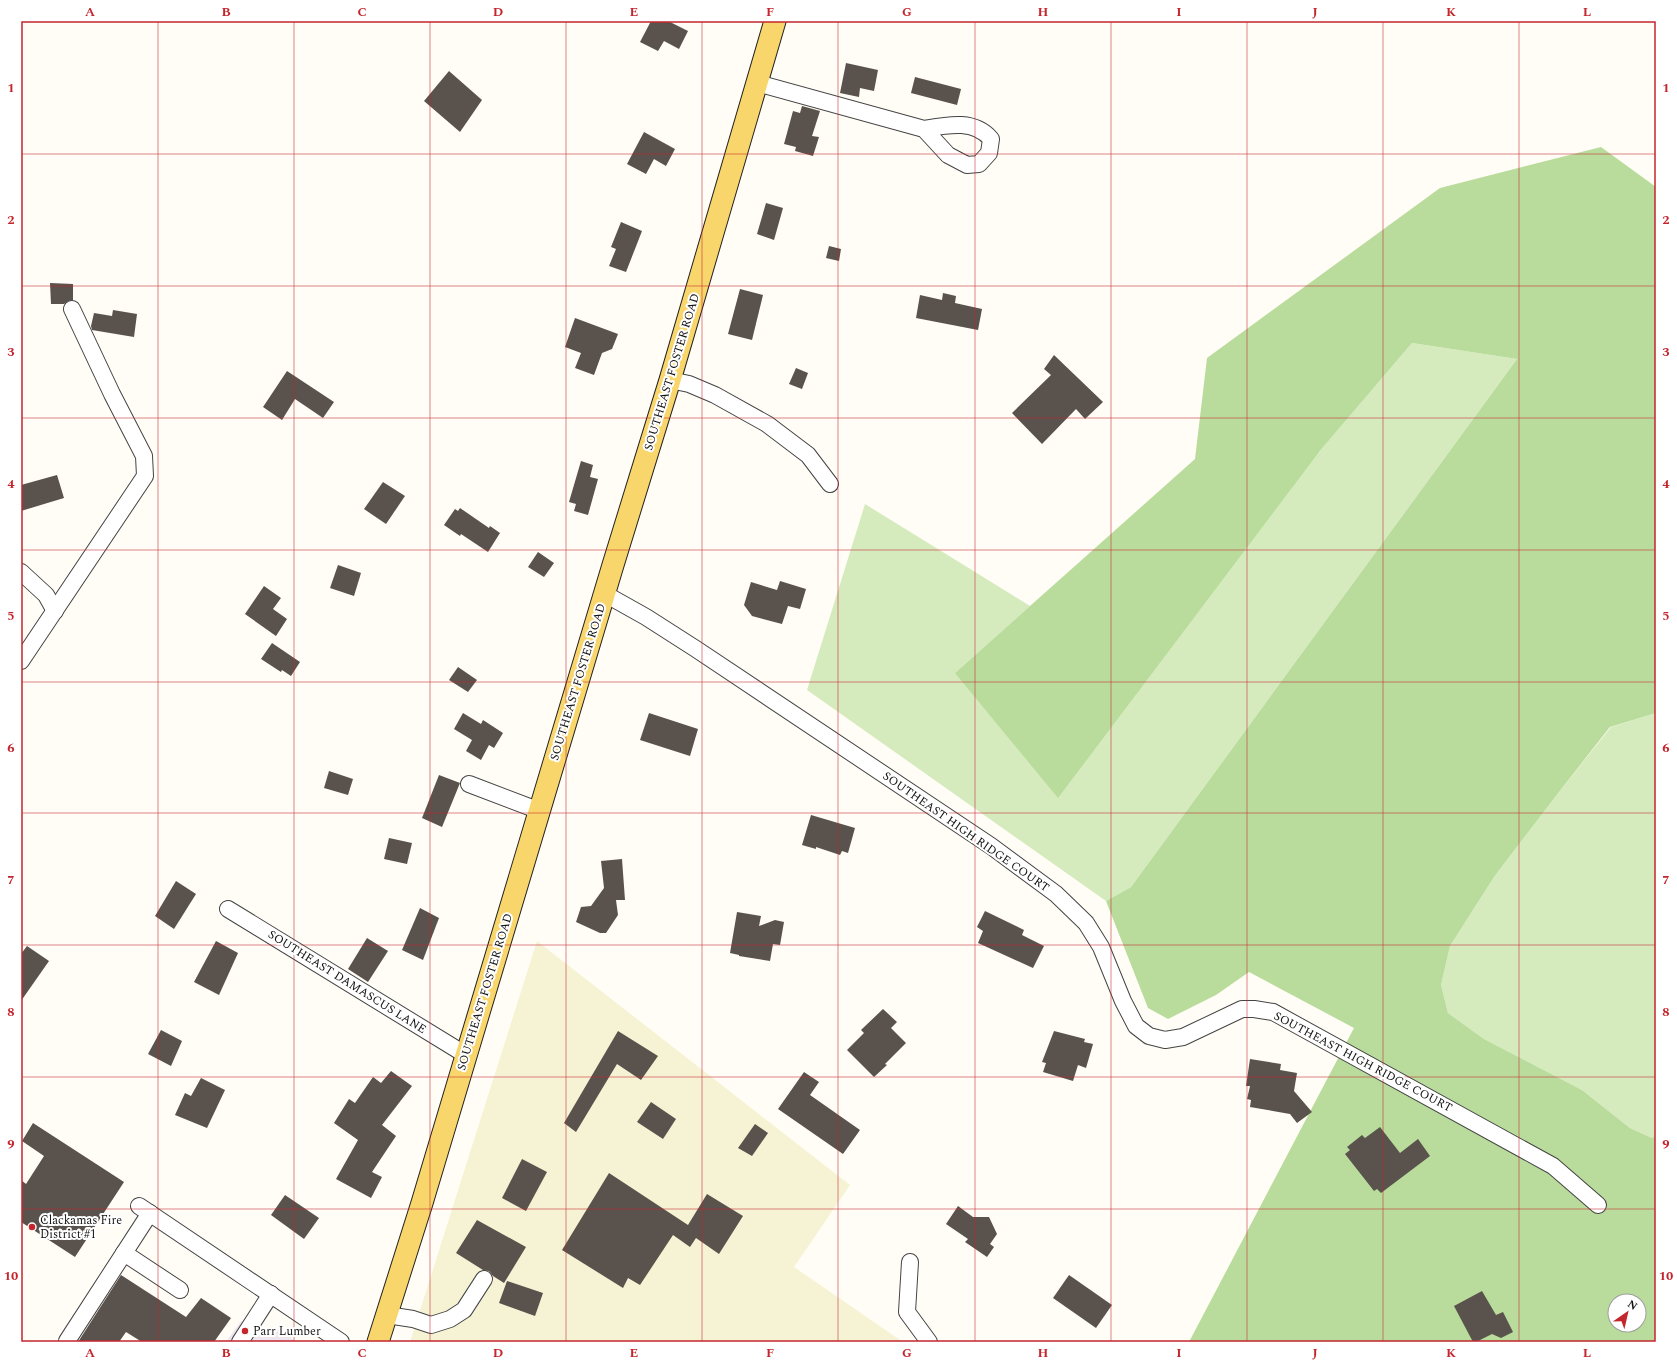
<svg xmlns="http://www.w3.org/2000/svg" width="1677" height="1363" font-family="Spectral,serif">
  <rect width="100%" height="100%" fill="#fffdf5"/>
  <path fill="#eee6ef" d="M241 1321 260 1333 277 1329 297 1342H226Z"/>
  <path fill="#f6f3d4" d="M537 941 850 1185 794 1267 903 1342H410Z"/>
  <g fill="#d5ebbd">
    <path d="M1412 343 1517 359 1131 887 1106 901 807 690 865 504 1030 606 955 673 1319 452Z"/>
    <path d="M1656 713V1135L1652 1138 1630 1128 1582 1090 1484 1039 1448 1013 1441 985 1450 946 1494 877 1562 788 1611 727Z"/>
  </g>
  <path fill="#b9dc9c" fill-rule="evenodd" d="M1601 147 1656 187V713L1610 727 1562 788 1494 877 1450 946 1441 985 1448 1013 1484 1039 1582 1090 1630 1128 1652 1138 1656 1135V1342H1189L1354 1028 1249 972 1216 995 1168 1019 1148 1008 1106 901 1131 887 1517 359 1412 343 1319 452 1058 798 955 673 1195 459 1207 358 1440 188ZM1615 1301H1639V1325H1615Z"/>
  <g fill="#5a524d">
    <path d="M651 21H668L688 31 679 49 664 41 658 51 640 42Z"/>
    <path d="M846 63 878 70 874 91 860 88 859 97 840 93Z"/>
    <path d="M449 71 482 100 460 132 424 101Z"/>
    <path d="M915 77 961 89 957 105 911 93Z"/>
    <path d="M802 106 820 111 812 136 819 137 813 156 795 151 796 147 784 144 793 111 800 113Z"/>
    <path d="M644 132 675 149 666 166 654 159 646 174 627 164Z"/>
    <path d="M766 203 783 208 774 240 757 234Z"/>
    <path d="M621 222 642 231 626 272 609 266 616 249 611 247Z"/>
    <path d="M829 246 841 249 839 261 826 258Z"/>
    <path d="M50 283 73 284V300L68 301 64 304H51Z"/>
    <path d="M740 289 763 295 752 340 728 334Z"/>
    <path d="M943 293 956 296 955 303 982 309 978 330 916 318 920 295 942 300Z"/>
    <path d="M113 310 137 314 134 337 92 330 91 326 94 313 112 316Z"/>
    <path d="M575 318 618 334 612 349 602 353 594 375 575 368 581 353 565 347Z"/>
    <path d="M1054 355 1103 402 1085 419 1076 409 1042 444 1012 413 1051 375 1044 369Z"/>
    <path d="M796 368 808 373 802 389 789 384Z"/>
    <path d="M287 371 334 402 323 418 295 399 282 420 263 407Z"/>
    <path d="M581 461 593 465 590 477 598 479 588 515 574 511 576 504 569 502Z"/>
    <path d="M57 475 64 498 21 511V485Z"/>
    <path d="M383 482 405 496 386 524 364 509Z"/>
    <path d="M460 508 489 528 490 526 500 533 488 552 461 534 460 536 444 525 455 509 458 511Z"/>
    <path d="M538 552 554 563 544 577 528 567Z"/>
    <path d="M338 565 361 573 354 596 330 588Z"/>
    <path d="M780 581 806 589 800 609 788 606 782 624 752 616 744 605 751 582 777 590Z"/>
    <path d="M264 586 281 598 273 609 287 619 276 636 245 614Z"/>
    <path d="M272 643 300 662 291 676 282 670 281 672 261 659Z"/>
    <path d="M458 667 477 680 468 692 449 680Z"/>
    <path d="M463 713 481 724 483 720 503 733 494 748 489 745 481 760 466 751 472 740 454 729Z"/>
    <path d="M649 713 698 729 690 756 640 740Z"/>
    <path d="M329 771 353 779 348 795 324 788Z"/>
    <path d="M439 775 460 783 442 827 422 818Z"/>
    <path d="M811 815 855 828 848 853 842 851 840 855 816 847V849L802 845Z"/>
    <path d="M389 838 412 843 407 864 384 859Z"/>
    <path d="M622 859 625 900H616L618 915 606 933H600L576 922 581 907 591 906 604 888 601 861Z"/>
    <path d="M176 881 196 894 174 929 155 916Z"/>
    <path d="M420 908 439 918 423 960 402 950Z"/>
    <path d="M985 911 1024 930 1022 935 1044 946 1033 968 978 943 983 931 977 927Z"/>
    <path d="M737 912 761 916 759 926 775 920 784 922 780 945 773 944 770 961 739 956V955L730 953Z"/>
    <path d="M367 938 388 951 368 982 348 969Z"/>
    <path d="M216 941 238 953 219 995 194 982Z"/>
    <path d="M27 946 49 961 21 1001V954Z"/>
    <path d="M883 1009 897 1022 891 1028 906 1043 885 1064 887 1065 874 1077 847 1050 864 1033 861 1030Z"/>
    <path d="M161 1030 182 1041 171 1066 148 1054Z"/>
    <path d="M618 1031 658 1056 641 1080 617 1064 576 1132 564 1123Z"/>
    <path d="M1054 1031 1085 1039 1084 1042 1093 1044 1086 1068 1078 1065 1073 1081 1043 1072 1046 1063 1042 1062Z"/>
    <path d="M1250 1059 1281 1064 1280 1070 1297 1073 1294 1091 1312 1112 1297 1123 1290 1114 1250 1107 1251 1100 1247 1099 1250 1086H1246Z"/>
    <path d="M391 1071 412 1086 382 1125 396 1136 372 1172 382 1177 371 1198 336 1179 358 1140 334 1123 349 1099 355 1103 373 1077 381 1083Z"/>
    <path d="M804 1072 819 1082 810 1095 860 1130 843 1154 778 1109Z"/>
    <path d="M201 1078 225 1090 207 1128 175 1115 185 1093 191 1096Z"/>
    <path d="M651 1102 676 1119 663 1139 637 1122Z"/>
    <path d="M33 1123 124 1182 75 1257 21 1222V1180L26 1184 44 1156 22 1141Z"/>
    <path d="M755 1124 768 1133 752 1156 738 1148Z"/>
    <path d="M1380 1127 1400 1153 1418 1139 1430 1156 1381 1193 1377 1189 1374 1191 1345 1154 1350 1150 1347 1147 1362 1135 1365 1138Z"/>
    <path d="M522 1159 547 1172 526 1211 502 1198Z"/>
    <path d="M609 1173 688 1225 707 1194 743 1216 719 1254 696 1238 690 1247 673 1235 640 1285 628 1278 623 1288 562 1250Z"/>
    <path d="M285 1195 319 1218 304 1239 271 1215Z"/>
    <path d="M958 1206 973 1217H989L997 1234 990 1244 994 1247 987 1257 965 1242 968 1239 946 1224Z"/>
    <path d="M477 1220 526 1247 504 1283 493 1276 489 1271 483 1270 456 1253Z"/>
    <path d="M121 1275 186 1317 201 1298 231 1318 214 1342H142L126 1332 119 1342H78Z"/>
    <path d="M1069 1275 1112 1305 1096 1328 1053 1298Z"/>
    <path d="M507 1281 543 1293 535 1316 499 1303Z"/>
    <path d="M1482 1291 1496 1315 1503 1312 1513 1332 1501 1338 1492 1334 1476 1342H1473L1454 1306Z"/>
  </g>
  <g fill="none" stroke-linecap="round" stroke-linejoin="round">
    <g stroke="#444" stroke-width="18">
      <g id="minor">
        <path d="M757 83 924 129C947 125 974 119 991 139L989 153 979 164 967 165 948 155 924 129"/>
        <path d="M670 380 689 384 715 395 767 424 808 455 830 484"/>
        <path d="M21 572 46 595 55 611"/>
        <path d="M605 594 646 617 696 649 991 846 1056 894 1086 923 1101 947 1123 1001 1136 1026 1149 1036 1165 1040 1183 1037 1242 1009H1254L1273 1012 1553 1166 1598 1205"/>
        <path d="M21 661 145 476 144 456 112 394 72 309"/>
        <path d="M469 784 540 811"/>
        <path d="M228 909 466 1055"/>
        <path d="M139 1206 341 1342"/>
        <path d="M124 1253 180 1290"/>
        <path d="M910 1262 907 1312 929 1342"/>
        <path d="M387 1315 413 1319 431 1325 450 1319 464 1310 484 1279"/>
        <path d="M67 1341 150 1213"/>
        <path d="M240 1342 271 1294"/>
      </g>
    </g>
    <g stroke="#222" stroke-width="23">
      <path id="major" d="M378 1342 422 1203 613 565 670 380 775 21"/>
    </g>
    <use href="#minor" stroke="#fff" stroke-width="16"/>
    <use href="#major" stroke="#f9d66b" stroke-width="21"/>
  </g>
  <path fill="none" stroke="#c4262e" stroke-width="1" stroke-opacity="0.55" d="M158 21V1342M294 21V1342M430 21V1342M566 21V1342M702 21V1342M838 21V1342M975 21V1342M1111 21V1342M1247 21V1342M1383 21V1342M1519 21V1342M21 154H1656M21 286H1656M21 418H1656M21 550H1656M21 682H1656M21 813H1656M21 945H1656M21 1077H1656M21 1209H1656"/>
  <g fill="#c4262e" stroke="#fff" stroke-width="1.5">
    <circle cx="32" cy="1227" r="4"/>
    <circle cx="245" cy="1331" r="4"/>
  </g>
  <g text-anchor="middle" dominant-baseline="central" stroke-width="4" stroke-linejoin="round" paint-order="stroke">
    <g font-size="12" fill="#111" stroke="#fff">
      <text transform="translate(672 372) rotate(-73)">SOUTHEAST FOSTER ROAD</text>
      <text transform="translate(578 682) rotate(-73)">SOUTHEAST FOSTER ROAD</text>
      <text transform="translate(966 832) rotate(35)">SOUTHEAST HIGH RIDGE COURT</text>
      <text transform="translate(347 982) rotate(32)">SOUTHEAST DAMASCUS LANE</text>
      <text transform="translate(485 992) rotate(-73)">SOUTHEAST FOSTER ROAD</text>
      <text transform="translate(1363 1062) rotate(28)">SOUTHEAST HIGH RIDGE COURT</text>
    </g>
    <g font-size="12" fill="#111" stroke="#fff" text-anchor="start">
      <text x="40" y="1220">Clackamas Fire<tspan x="40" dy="14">District #1</tspan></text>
      <text x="253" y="1331">Parr Lumber</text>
    </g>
  </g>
  <rect width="1677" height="1363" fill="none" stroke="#ffffff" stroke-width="44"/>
  <g transform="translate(1627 1313) rotate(34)"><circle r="19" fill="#ffffff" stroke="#a0a0a0"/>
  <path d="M0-3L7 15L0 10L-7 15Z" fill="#c4262e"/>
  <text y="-6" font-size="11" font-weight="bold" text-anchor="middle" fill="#111111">N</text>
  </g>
  <rect x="22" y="22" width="1633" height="1319" fill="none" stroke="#c4262e" stroke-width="1.5"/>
  <g font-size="13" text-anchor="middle" font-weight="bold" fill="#c4262e">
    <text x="90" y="16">A</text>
    <text x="226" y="16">B</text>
    <text x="362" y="16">C</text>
    <text x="498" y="16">D</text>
    <text x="634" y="16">E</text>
    <text x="770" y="16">F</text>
    <text x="907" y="16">G</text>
    <text x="1043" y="16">H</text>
    <text x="1179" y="16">I</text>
    <text x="1315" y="16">J</text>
    <text x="1451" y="16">K</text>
    <text x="1587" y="16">L</text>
    <text x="11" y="92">1</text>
    <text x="1666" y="92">1</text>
    <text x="11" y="224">2</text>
    <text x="1666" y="224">2</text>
    <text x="11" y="356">3</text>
    <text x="1666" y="356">3</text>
    <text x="11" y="488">4</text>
    <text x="1666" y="488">4</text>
    <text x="11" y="620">5</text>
    <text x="1666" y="620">5</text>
    <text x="11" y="752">6</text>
    <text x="1666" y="752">6</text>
    <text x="11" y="884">7</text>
    <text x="1666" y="884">7</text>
    <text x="11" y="1016">8</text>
    <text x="1666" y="1016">8</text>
    <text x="11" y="1148">9</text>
    <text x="1666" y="1148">9</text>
    <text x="11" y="1280">10</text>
    <text x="1666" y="1280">10</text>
    <text x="90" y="1357">A</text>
    <text x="226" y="1357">B</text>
    <text x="362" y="1357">C</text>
    <text x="498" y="1357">D</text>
    <text x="634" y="1357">E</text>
    <text x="770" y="1357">F</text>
    <text x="907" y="1357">G</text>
    <text x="1043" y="1357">H</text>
    <text x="1179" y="1357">I</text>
    <text x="1315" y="1357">J</text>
    <text x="1451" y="1357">K</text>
    <text x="1587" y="1357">L</text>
  </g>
</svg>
